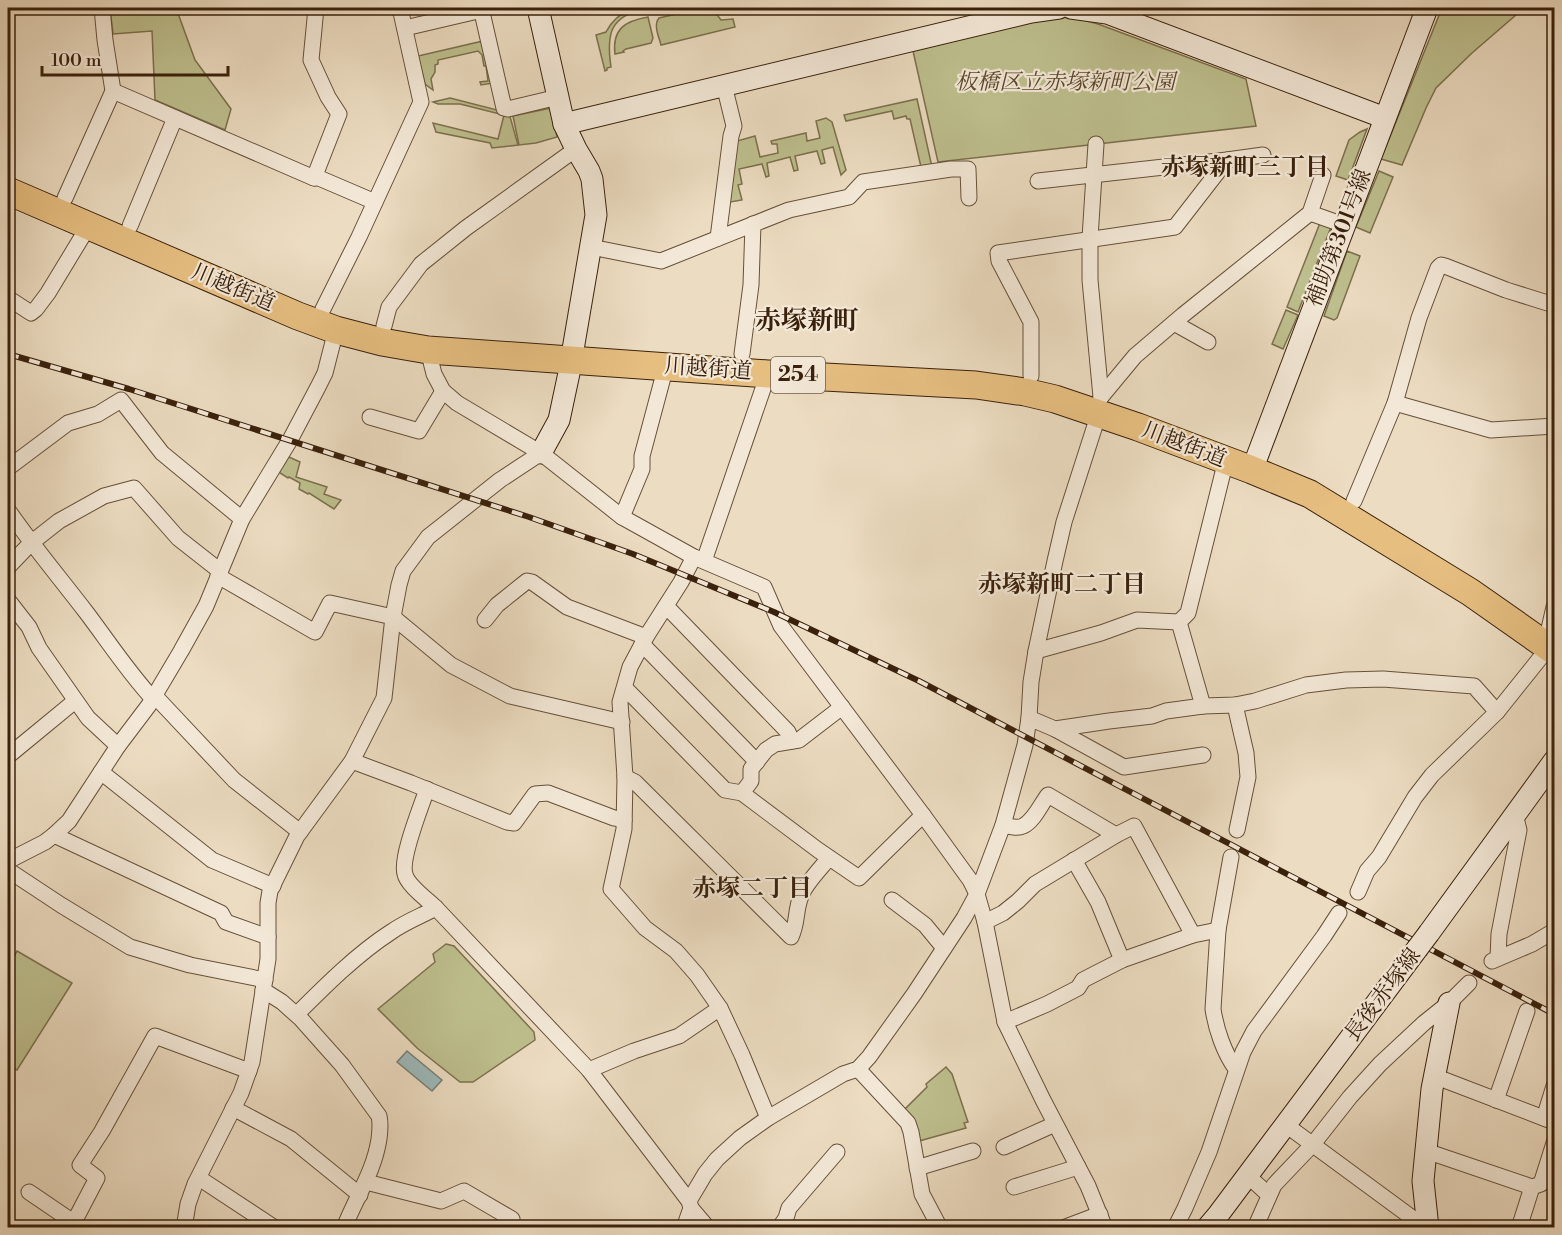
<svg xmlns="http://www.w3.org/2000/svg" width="1562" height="1235" font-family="'Libre Bodoni','Noto Serif JP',serif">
  <rect width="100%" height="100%" fill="#ecdcc1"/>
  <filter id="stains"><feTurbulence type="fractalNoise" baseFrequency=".00333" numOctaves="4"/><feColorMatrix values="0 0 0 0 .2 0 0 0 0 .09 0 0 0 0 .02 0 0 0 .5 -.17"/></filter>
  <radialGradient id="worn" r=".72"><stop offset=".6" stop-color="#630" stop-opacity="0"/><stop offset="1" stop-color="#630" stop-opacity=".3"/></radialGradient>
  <g fill="#bebf8e" stroke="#7c704d" stroke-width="1.5">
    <path d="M110 8H176L195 60 231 109 225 130 155 100 152 31 113 34Z"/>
    <path d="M633 8H645V9C610 16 606 34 611 67L607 68V70L605 71 596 35 606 32C612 20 621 13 633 8Z"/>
    <path d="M703 8H712L721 20 733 19 735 27 661 45C659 37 653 25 659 18Z"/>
    <path d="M1442 8H1524L1472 53 1436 88 1426 108 1402 165 1381 159Z"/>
    <path d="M648 17 653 38 651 43 626 49 623 51 624 52 615 54C612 29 625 21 648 17Z"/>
    <path d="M1064 17 1076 18 1098 24 1246 79 1256 126 938 162 913 51 1021 24Z"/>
    <path d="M483 41 493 83 481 85 480 82 488 81 486 66H484L482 55 478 51 438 60V64L435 65V72L431 79 433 90 425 84 418 56Z"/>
    <path d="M450 98 509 113 518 145 492 148 490 143 436 132 433 123 498 139 504 115 460 104H438L433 102Z"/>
    <path d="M917 99 932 167H921L910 119H907L906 116 894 119 892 111 846 121 844 115Z"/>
    <path d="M551 108 557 137 536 143 519 145 513 116Z"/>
    <path d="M826 118 832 122 846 170 841 175 833 147 822 150 825 163 821 164 817 151 795 156 798 170 794 171 790 157 767 163 769 176 766 177 762 164 739 169 742 184 738 185 742 200 730 202 726 200 737 141 755 136 760 157 778 153 777 144H772L771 141 806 133 807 141 820 138 816 121Z"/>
    <path d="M1367 129 1348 180 1336 176 1349 140 1360 132Z"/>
    <path d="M1379 171 1393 177 1370 233 1356 227Z"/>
    <path d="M1320 223 1331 227 1298 312 1287 307Z"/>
    <path d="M1347 251 1360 256 1337 318 1334 320 1324 316Z"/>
    <path d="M1286 310 1298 315 1283 349 1272 344Z"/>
    <path d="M289 457 300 462 296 477 327 487 324 494 341 500 334 509 309 493 308 494 299 489 300 483 289 477 288 478 277 471 285 458Z"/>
    <path d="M446 944 454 946 534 1032 535 1040 473 1082H460L417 1048 378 1009 435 962 433 954Z"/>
    <path d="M17 951 72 983 17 1070 8 1066V969Z"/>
    <path d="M946 1067 952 1074 968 1122 964 1123 966 1128 919 1141 904 1110 927 1087 926 1084Z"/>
  </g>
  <path fill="#9cb9bb" stroke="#757c75" stroke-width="1.5" d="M407 1051 442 1080 432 1091 397 1062Z"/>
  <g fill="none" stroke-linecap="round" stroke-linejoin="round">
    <g stroke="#665039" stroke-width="17">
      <g id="street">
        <path d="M481 8 504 108 508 109 558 97"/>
        <path d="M405 28 482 10"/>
        <path d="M113 91 314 178 339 114 328 97 311 60 316 8"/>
        <path d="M1096 144 1090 238V280L1101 397"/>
        <path d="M314 178H319L375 202"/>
        <path d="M1038 181 1227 160 1263 155"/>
        <path d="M65 198 113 91 105 40 102 8"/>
        <path d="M1310 213 1344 225"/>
        <path d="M130 226 175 118"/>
        <path d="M718 238 731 136 734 126 724 85"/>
        <path d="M591 247 661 261 789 210 849 197 863 182 951 169H968L969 198"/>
        <path d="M8 298 31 313 36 309 48 293 88 227"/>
        <path d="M323 309 359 237 421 102 400 8"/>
        <path d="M1174 323 1208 342"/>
        <path d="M384 326 389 307 421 264 466 228 576 149"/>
        <path d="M428 350 434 374 443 391 457 403 541 453 622 517 694 557 764 587 781 626 923 815 970 880 977 894 985 922 1005 1022 1043 1100 1088 1186 1105 1228"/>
        <path d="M742 354 751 285 753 224"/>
        <path d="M1031 376V322L999 261 998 253 1175 227 1227 160"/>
        <path d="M1101 397 1135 356 1183 315 1310 213 1323 175"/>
        <path d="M1395 403 1491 430 1554 426"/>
        <path d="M370 417 419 431 443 391"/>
        <path d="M8 468 68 423 98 414 121 400 162 453 242 519"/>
        <path d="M1354 501 1395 403 1419 318 1438 268 1441 265 1445 266 1506 290 1554 305"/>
        <path d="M8 510C32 545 60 578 86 612 108 641 128 672 153 699"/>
        <path d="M622 517 642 469V456L666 366"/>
        <path d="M694 557 681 582 646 637 630 667 620 702 625 777 624 829 611 889 645 928 676 951 697 975 720 1008 742 1055 768 1118"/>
        <path d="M704 561 768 374"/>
        <path d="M8 567 31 543 59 521 104 496 134 488 178 538 220 571"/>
        <path d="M218 576 315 632 330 603 393 617 451 665 510 696 622 722"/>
        <path d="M8 600 29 627 39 648 88 718 118 746"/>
        <path d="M666 606 788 732 792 741"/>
        <path d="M485 620 497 605 527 581 532 582 567 607 646 637"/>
        <path d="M1549 629 1554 607"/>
        <path d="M642 644 757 762"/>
        <path d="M1036 651 1101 633 1137 620 1179 622"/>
        <path d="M625 688 725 790 742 793 818 850 859 878 923 815"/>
        <path d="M155 696 234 780 300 832"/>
        <path d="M1235 705 1246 753 1248 777 1237 830"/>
        <path d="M1203 706 1179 622 1188 613 1226 460"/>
        <path d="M1029 718 1055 729 1109 721 1152 716 1166 711 1203 706 1235 705 1255 701 1306 685 1346 680 1383 679 1474 686 1497 712"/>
        <path d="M1055 729 1124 767 1203 755"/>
        <path d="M8 756 13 752 75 701"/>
        <path d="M352 761 411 783 507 822 514 823 535 794 548 793 614 818 624 820"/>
        <path d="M101 772 212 860 273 886"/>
        <path d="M625 777 635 782 791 937C798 922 795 911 801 896 805 884 821 868 829 858"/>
        <path d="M427 789C421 807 400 858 405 874 407 885 428 900 436 908L589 1070 689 1201 691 1208 708 1228"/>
        <path d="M742 793 751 781V769L766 750 775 744 799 740 842 707"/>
        <path d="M1003 825C1009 826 1017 829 1023 826 1034 821 1041 804 1048 795L1116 835"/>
        <path d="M54 835 221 913 226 922 268 937"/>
        <path d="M1231 857 1218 930 1213 1009C1216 1029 1224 1053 1236 1069"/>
        <path d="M1074 860 1098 902 1122 960"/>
        <path d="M8 861 45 842 54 835 69 821 118 746 149 705 181 651 206 606 242 519 290 440 318 387 325 373 336 330"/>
        <path d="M8 870 61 905 130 947 190 965 265 980"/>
        <path d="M1358 892 1367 871 1379 857 1415 797 1432 775 1497 712 1549 647"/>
        <path d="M892 900 925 925 944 948"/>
        <path d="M985 922 1003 913 1018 901 1035 884 1116 835 1134 826 1193 935"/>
        <path d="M1498 958 1499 934 1519 830 1515 814"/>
        <path d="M1492 961 1532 944 1554 931"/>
        <path d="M263 990 282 1002 301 1019 342 1065 379 1116C381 1124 380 1130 379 1139 374 1172 356 1197 344 1228"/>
        <path d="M297 1014C325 986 357 954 391 932 405 922 421 916 436 908"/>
        <path d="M1005 1022 1047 1004 1078 988 1083 980 1122 960 1193 935 1218 930"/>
        <path d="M858 1069 908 1123 911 1132 922 1194 940 1228"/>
        <path d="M589 1070 634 1051 679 1036 720 1008"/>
        <path d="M1434 1076 1554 1122"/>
        <path d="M1496 1100 1527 1011"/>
        <path d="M233 1108 291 1139 360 1195"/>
        <path d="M1544 1118 1554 1086"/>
        <path d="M1286 1125 1426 1228"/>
        <path d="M1004 1147 1055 1124"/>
        <path d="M1426 1151 1532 1187 1541 1184 1554 1143"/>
        <path d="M917 1168 973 1151"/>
        <path d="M1248 1176 1269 1195"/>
        <path d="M199 1178 275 1228"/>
        <path d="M366 1182 441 1201 464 1191 512 1219 507 1228"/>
        <path d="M1014 1187 1078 1167"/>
        <path d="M29 1192 82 1228"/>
        <path d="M689 1201 705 1174 717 1159 740 1138 768 1118 843 1074 858 1069 869 1057 914 994 964 918 977 894 1003 825 1025 745 1029 718 1031 682 1036 651 1055 561 1064 522 1099 413"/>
        <path d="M69 1228 74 1222 97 1178 80 1165 102 1131 155 1036 249 1071"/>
        <path d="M184 1228 188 1204 195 1184 241 1093 252 1062 268 959V903L270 891 297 836 352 761 384 698 393 617 399 585 403 571 428 537 500 480 541 453"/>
        <path d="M684 1228 691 1208"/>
        <path d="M779 1228 786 1218 789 1208 837 1152"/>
        <path d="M1063 1228 1100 1214"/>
        <path d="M1175 1228 1185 1208 1209 1152 1243 1052 1254 1031 1324 936 1339 913"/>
        <path d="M1255 1228 1274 1185 1313 1144 1350 1097 1380 1064 1424 1023 1449 1003 1469 983"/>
        <path d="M1519 1228 1532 1187"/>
      </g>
    </g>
    <g stroke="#3a210c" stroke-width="23">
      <g id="secondary">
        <path d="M538 8 564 124 576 149 589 171 592 179 596 215 569 373 559 420 541 453"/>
        <path d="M1071 8 1107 13 1385 118"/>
        <path d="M564 124 1031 12 1059 8"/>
        <path d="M1252 470 1427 8"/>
        <path d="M1429 933 1554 761"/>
        <path d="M1207 1228 1218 1215 1417 949"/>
        <path d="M1428 1228 1423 1181 1432 1089 1449 1003"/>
      </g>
    </g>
    <g stroke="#3a210c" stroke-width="29">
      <path id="highway" d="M8 191 298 316 336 330 382 342 428 350 768 374 976 385 1025 392 1055 399 1138 427 1252 470 1310 494 1470 592 1554 651"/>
    </g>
    <use href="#street" stroke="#f3e8d7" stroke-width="15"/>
    <use href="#secondary" stroke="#f3e8d7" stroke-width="21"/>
    <use href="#highway" stroke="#e6be80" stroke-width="27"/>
    <g stroke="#3a210c" stroke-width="6">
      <path id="rail" d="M8 354 129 389 529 517 633 554 774 612 919 681 1554 1014"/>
    </g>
    <use href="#rail" stroke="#f3e8d7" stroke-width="4" stroke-dasharray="11" stroke-linecap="butt"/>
    <g stroke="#3a210c" stroke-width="23" stroke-linecap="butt">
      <path id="secondary-bridge" d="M1417 949 1429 933"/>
    </g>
    <use href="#secondary-bridge" stroke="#f3e8d7" stroke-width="21"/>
  </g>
  <g text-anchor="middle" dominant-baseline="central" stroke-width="4.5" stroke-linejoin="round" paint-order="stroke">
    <rect fill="#f3e8d7" stroke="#725d49" stroke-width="1.5" x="771" y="357" width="54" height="36" rx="4.5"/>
    <g font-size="21" font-weight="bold" fill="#3a210c">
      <text x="798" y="375">254</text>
    </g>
    <g font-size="22" font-style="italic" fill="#5b482c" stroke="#f3e8d7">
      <text x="1065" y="82">板橋区立赤塚新町公園</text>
    </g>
    <g font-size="22" fill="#3a210c" stroke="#f3e8d7">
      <text transform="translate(1339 238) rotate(-69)">補助第301号線</text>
      <text transform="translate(233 288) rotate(23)">川越街道</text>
      <text transform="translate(708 369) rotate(4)">川越街道</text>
      <text transform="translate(1184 445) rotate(21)">川越街道</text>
      <text transform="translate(1383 995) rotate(-53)">長後赤塚線</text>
    </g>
    <g font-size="24" font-weight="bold" fill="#3a210c" stroke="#f3e8d7">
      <text x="1245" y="168">赤塚新町三丁目</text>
      <text x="1062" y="585">赤塚新町二丁目</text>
      <text x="752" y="889">赤塚二丁目</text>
    </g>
    <g font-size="26" font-weight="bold" fill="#3a210c" stroke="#f3e8d7">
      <text x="807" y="321">赤塚新町</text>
    </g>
  </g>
  <rect width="1562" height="1235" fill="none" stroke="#ecdcc1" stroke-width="30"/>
  <rect x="9" y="9" width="1544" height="1217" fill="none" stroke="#3a210c" stroke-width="3"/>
  <rect x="15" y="15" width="1532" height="1205" fill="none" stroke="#3a210c" stroke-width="1.5"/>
  <path d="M42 66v9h186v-9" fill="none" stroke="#3a210c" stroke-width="3"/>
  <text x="51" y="66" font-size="18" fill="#3a210c" stroke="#f3e8d7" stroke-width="4.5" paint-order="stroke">100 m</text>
  <rect width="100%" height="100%" filter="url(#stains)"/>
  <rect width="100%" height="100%" fill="url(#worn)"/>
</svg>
